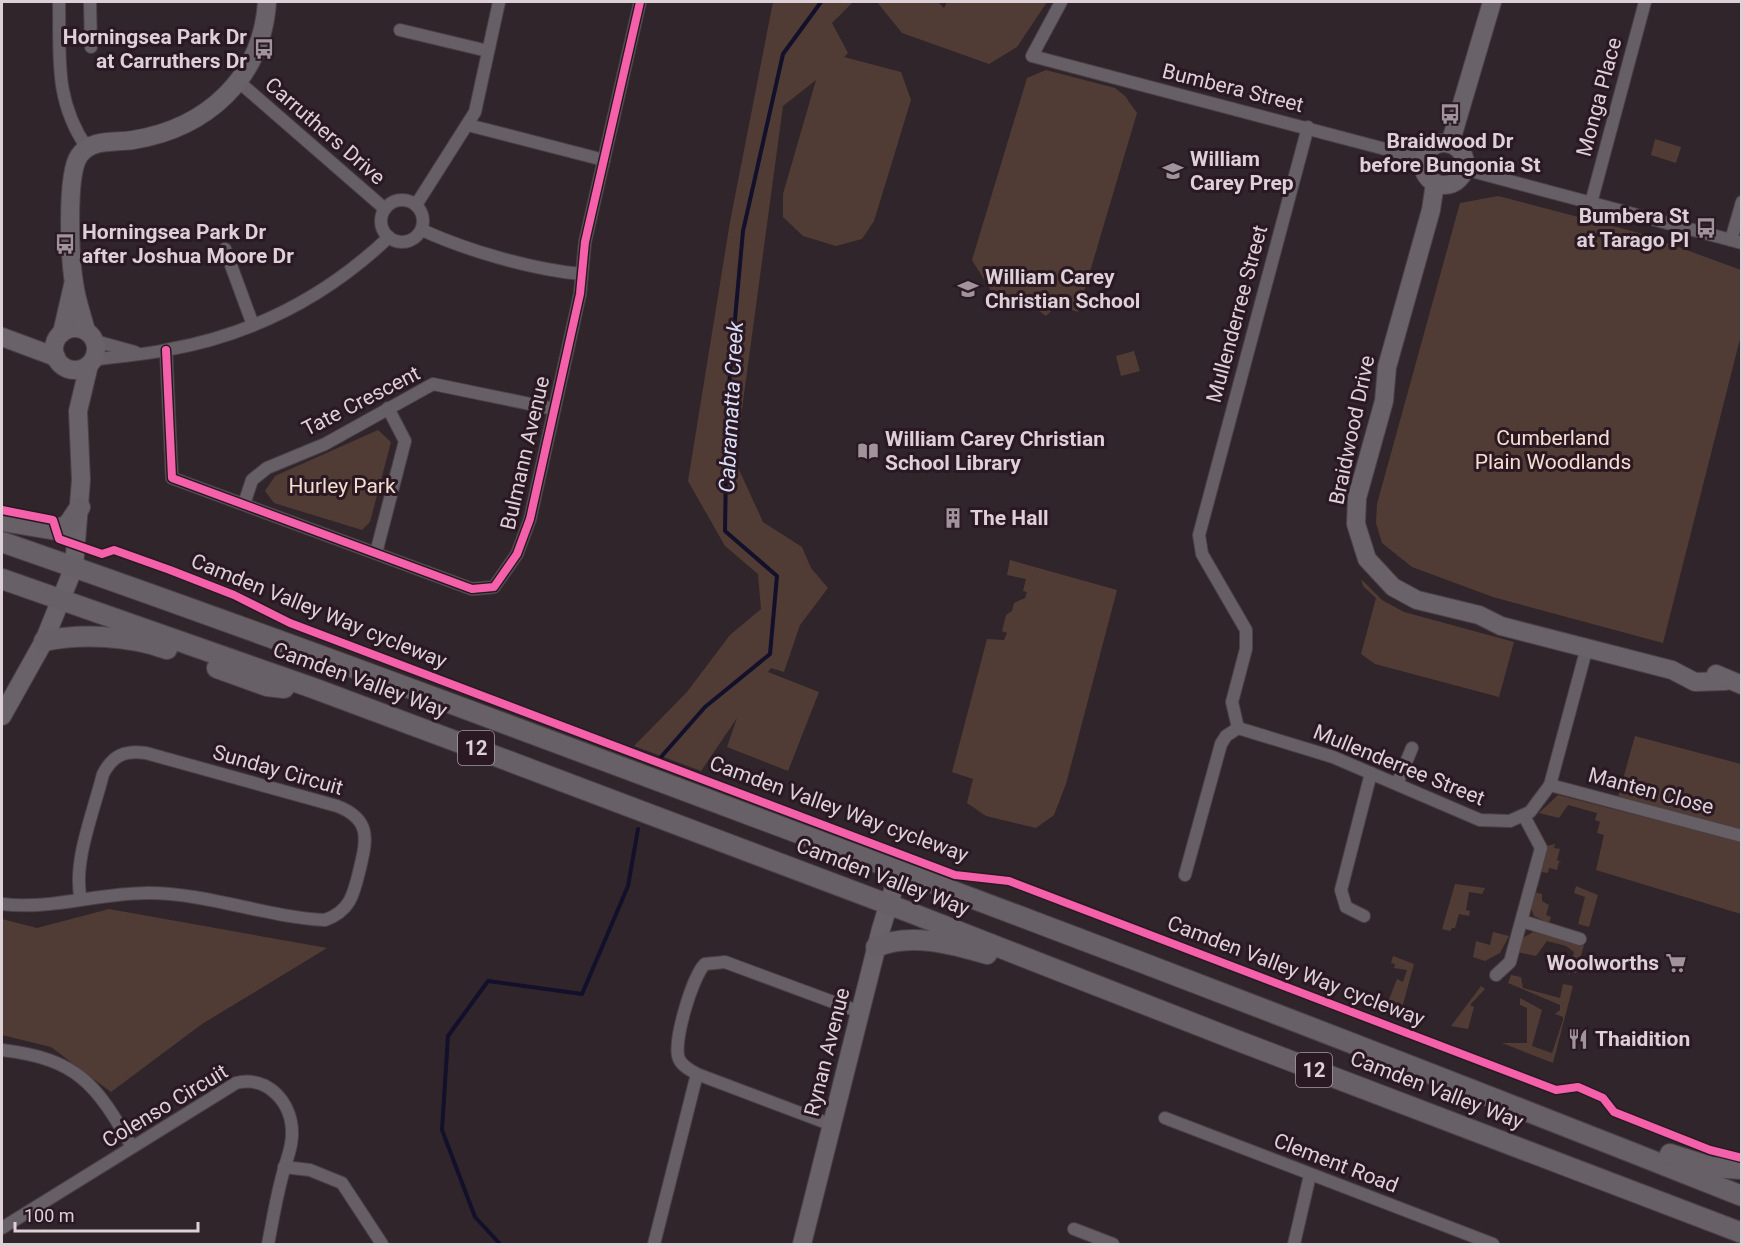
<svg xmlns="http://www.w3.org/2000/svg" width="1743" height="1246" font-family="Roboto,sans-serif">
  <rect width="100%" height="100%" fill="#30252b"/>
  <g fill="#503c34">
    <path d="M773 2H853L832 23 848 53 844 57 901 72 911 100 874 221 862 239 836 246 803 236 783 217V194L816 80 783 106 735 461 763 522 802 547 811 568 828 588 800 625 784 672 771 668 768 672 819 692 788 771 727 747 737 718 701 771 634 746 687 692 730 635 761 609 758 574 725 546 688 481 730 222Z"/>
    <path d="M877 2H938L944 8 947 2H1047L1017 47 989 64 902 33Z"/>
    <path d="M1046 70 1115 88 1125 96 1137 113 1078 312 1057 305 1046 316 1030 304 993 294 972 260 1027 78Z"/>
    <path d="M1655 139 1681 147 1676 163 1651 155Z"/>
    <path d="M1498 196 1643 234 1741 270V335L1663 643 1493 597 1412 567 1382 543 1376 523 1377 504 1460 203Z"/>
    <path d="M1134 351 1140 371 1121 376 1116 356Z"/>
    <path d="M378 430 391 442 370 522 362 530 274 503 265 491 275 476Z"/>
    <path d="M1010 560 1117 590 1066 784 1054 815 1036 828 986 816 967 803 973 779 952 772 987 639 1004 640 1007 633 1002 631 1006 615 1012 611 1014 603 1025 598 1027 592 1023 591 1026 579 1007 575Z"/>
    <path d="M1361 579 1382 600 1404 612 1514 642 1499 697 1375 664 1361 654 1376 598 1363 586Z"/>
    <path d="M1635 736 1741 764V830L1618 797Z"/>
    <path d="M1558 795 1741 842V914L1596 870 1604 835 1597 833 1600 822 1595 820 1597 813 1568 805 1559 818 1539 813Z"/>
    <path d="M1555 844 1554 848 1560 849 1557 860 1563 863 1559 862 1557 870 1549 868 1548 873 1541 872 1542 847Z"/>
    <path d="M1455 884 1485 888 1482 894 1469 892 1466 910 1470 911 1469 916 1459 914 1455 928H1452L1450 931 1442 929Z"/>
    <path d="M1576 886 1598 895 1589 927 1578 924 1585 897 1574 893Z"/>
    <path d="M1534 892 1542 894V901L1549 905 1546 915 1551 917 1549 923 1534 916 1531 908Z"/>
    <path d="M109 909 327 948 202 1024 111 1092 51 1047 2 1035V919L37 928Z"/>
    <path d="M1493 932 1509 936 1500 953 1485 961 1473 957 1476 941 1490 945Z"/>
    <path d="M1533 932 1584 945 1576 973 1571 972 1568 975 1574 952 1566 946 1547 941 1536 956 1517 952 1521 939Z"/>
    <path d="M1393 956 1414 964 1402 1008 1388 1002 1397 979 1403 982 1407 970 1394 968 1395 964 1391 963Z"/>
    <path d="M1511 975 1521 977 1523 988 1560 998 1563 984 1573 986 1553 1063 1502 1043H1527V1008L1520 1005V998L1542 1010 1532 1046 1552 1053 1563 1020V1017L1555 1014 1560 1010V1005L1508 983Z"/>
    <path d="M1481 986 1485 989 1470 1005 1474 1007 1468 1029 1451 1026Z"/>
  </g>
  <g fill="none" stroke-linecap="round" stroke-linejoin="round">
    <g stroke="#12102b" stroke-width="4">
      <path d="M661 757 705 707 770 654 777 576 725 531 727 407 743 231 783 54 821 2"/>
      <path d="M500 1244 475 1217 442 1130 448 1036 488 981 582 994 628 886 638 829"/>
    </g>
    <g stroke="#4b4146" stroke-width="14">
      <g id="street">
        <path d="M59 2C60 57 54 100 87 148"/>
        <path d="M90 2 91 47"/>
        <path d="M1061 2 1032 56 1423 159"/>
        <path d="M400 30 488 51"/>
        <path d="M239 82 385 209"/>
        <path d="M468 125 604 160"/>
        <path d="M1464 169 1742 243"/>
        <circle cx="402" cy="221" r="21"/>
        <path d="M1591 203 1645 2"/>
        <path d="M416 205 475 112 499 2"/>
        <path d="M422 230C468 251 531 269 581 274"/>
        <path d="M1731 240 1742 202"/>
        <path d="M225 249 253 325"/>
        <path d="M95 341 135 352"/>
        <path d="M166 350 172 478 472 589 494 587 517 554 530 519 580 294 585 242 640 2"/>
        <path d="M93 360C118 356 142 355 166 350 252 335 327 296 389 237"/>
        <path d="M244 504 252 480 267 468 325 444 433 384 554 409"/>
        <path d="M376 553 405 441 388 408"/>
        <path d="M1238 728 1232 702 1246 649V630L1202 554 1199 535 1308 127"/>
        <path d="M1238 728 1333 757 1480 820 1510 821 1530 812 1550 785 1587 647"/>
        <path d="M1397 784 1412 748"/>
        <path d="M1550 785 1742 836"/>
        <path d="M1185 875 1221 744 1226 736 1238 728"/>
        <path d="M2 904C51 910 98 893 148 893 207 893 266 917 325 920 351 911 354 893 360 868 367 839 371 819 337 806L146 753C125 750 113 755 103 774 94 811 72 863 81 900"/>
        <path d="M1364 916 1346 907 1341 890 1371 773"/>
        <path d="M1522 921 1580 939"/>
        <path d="M1496 975 1510 962 1541 848 1524 816"/>
        <path d="M2 1050C78 1059 96 1084 132 1147"/>
        <path d="M1165 1118 1493 1244"/>
        <path d="M832 1125 697 1074C690 1070 682 1066 679 1059 672 1043 693 975 705 964L725 962 860 1012"/>
        <path d="M284 1167 310 1170 342 1183 382 1244"/>
        <path d="M2 1228 236 1083C268 1075 293 1103 292 1135 292 1146 288 1156 285 1166 277 1192 273 1219 268 1244"/>
        <path d="M1074 1229 1113 1244"/>
        <path d="M654 1244 697 1074"/>
        <path d="M1294 1244 1310 1175"/>
      </g>
    </g>
    <g stroke="#4b4146" stroke-width="20">
      <g id="secondary">
        <circle cx="1444" cy="164" r="21"/>
        <path d="M1450 144 1492 2"/>
        <path d="M1435 183 1431 210 1387 367 1384 401 1357 498 1356 524 1367 559 1393 587 1417 600 1479 615 1501 626 1672 670 1695 682 1726 681"/>
        <circle cx="75" cy="349" r="21"/>
        <path d="M86 331C82 315 76 299 74 283 70 258 66 175 79 156 91 138 115 143 133 140 207 128 262 78 267 2"/>
        <path d="M62 333 73 285"/>
        <path d="M2 337 56 357"/>
        <path d="M1716 674 1742 685"/>
        <path d="M2 716 44 641 74 567 81 480 78 411 89 365"/>
        <path d="M802 1244 881 929 899 871"/>
      </g>
    </g>
    <g stroke="#4b4146" stroke-width="22">
      <g id="primary">
        <path d="M2 521 56 530 68 525 80 507"/>
        <path d="M2 542C293 643 581 752 870 860 1162 969 1452 1081 1742 1196"/>
        <path d="M2 579 313 688 498 757 914 914 1236 1040 1742 1233"/>
        <path d="M44 641C83 633 130 636 167 649"/>
        <path d="M217 668 267 686 284 688"/>
        <path d="M876 947C910 932 953 944 987 954"/>
        <path d="M1670 1154 1711 1167 1742 1169"/>
      </g>
    </g>
    <use href="#street" stroke="#666066" stroke-width="12"/>
    <use href="#secondary" stroke="#696269" stroke-width="18"/>
    <use href="#primary" stroke="#686067" stroke-width="20"/>
    <g stroke="#2a1822" stroke-width="11">
      <g id="cycleway">
        <path d="M166 350 172 478 472 589 494 587 517 554 530 519 580 294 585 242 640 2"/>
        <path d="M2 510 53 520 59 539 102 554 114 550 170 570 234 595 290 623 955 875 1009 881 1556 1090 1578 1087 1603 1098 1614 1112 1710 1150 1742 1158"/>
      </g>
    </g>
    <use href="#cycleway" stroke="#f560ab" stroke-width="8"/>
  </g>
  <defs>
    <g id="bus-bare" transform="scale(1.62)"><path d="M-5-6H5V4H4V6H2V4H-2V6H-4V4H-5ZM-3.5-4V0h7V-4ZM-3.5 1.2v1.5H-2V1.2ZM2 1.2v1.5H3.5V1.2Z" fill="#a0949a" stroke="#2a1822" stroke-width="2.5" paint-order="stroke"/></g>
    <g id="school-bare" transform="scale(1.62)"><path d="M0-5L7-2L0 1L-7-2ZM-4 1L0 2.5L4 1V4Q0 6-4 4Z" fill="#a0949a" stroke="#2a1822" stroke-width="2.5" paint-order="stroke"/></g>
    <g id="library-bare" transform="scale(1.62)"><path d="M-6-4Q-3-5.5-.7-3.5V5Q-3 3-6 4ZM6-4Q3-5.5 .7-3.5V5Q3 3 6 4Z" fill="#a0949a" stroke="#2a1822" stroke-width="2.5" paint-order="stroke"/></g>
    <g id="building-bare" transform="scale(1.62)"><path d="M-4-6H4V6H1V3H-1V6H-4ZM-2.5-4.3h1.7v1.8h-1.7ZM.8-4.3h1.7v1.8H.8ZM-2.5-1h1.7V.8h-1.7ZM.8-1h1.7V.8H.8Z" fill="#a0949a" stroke="#2a1822" stroke-width="2.5" paint-order="stroke"/></g>
    <g id="supermarket-bare" transform="scale(1.62)"><path d="M-6-5.5h2.5l.6 2H6L4.5 2H-2.5L-4.4-4H-6ZM-1.5 3.2a1.3 1.3 0 1 0 .1 0ZM3 3.2a1.3 1.3 0 1 0 .1 0Z" fill="#a0949a" stroke="#2a1822" stroke-width="2.5" paint-order="stroke"/></g>
    <g id="restaurant-bare" transform="scale(1.62)"><path d="M-5-6h1v4h1v-4h1v4h1v-4h1v5L-1.5 .5V6h-2V.5L-5-1ZM5-6V6H3V1.5H1.5Q1.5-4 5-6Z" fill="#a0949a" stroke="#2a1822" stroke-width="2.5" paint-order="stroke"/></g>
  </defs>
  <g fill-rule="evenodd">
    <use href="#bus-bare" x="264" y="49"/>
    <use href="#bus-bare" x="1450" y="114"/>
    <use href="#school-bare" x="1173" y="171"/>
    <use href="#bus-bare" x="1706" y="228"/>
    <use href="#bus-bare" x="65" y="244"/>
    <use href="#school-bare" x="968" y="289"/>
    <use href="#library-bare" x="868" y="451"/>
    <use href="#building-bare" x="953" y="518"/>
    <use href="#supermarket-bare" x="1676" y="963"/>
    <use href="#restaurant-bare" x="1578" y="1039"/>
  </g>
  <g text-anchor="middle" dominant-baseline="central" stroke-width="6" stroke-linejoin="round" paint-order="stroke">
    <g fill="#2a1822" stroke="#a799a0" stroke-width="1.5">
      <rect x="458" y="731" width="36" height="34" rx="4.5"/>
      <rect x="1296" y="1053" width="36" height="34" rx="4.5"/>
    </g>
    <g font-size="20" font-weight="bold" fill="#ddd0d6">
      <text x="476" y="748">12</text>
      <text x="1314" y="1070">12</text>
    </g>
    <g font-size="21" font-weight="bold" fill="#ddd0d6" stroke="#2a1822" text-anchor="start">
      <text x="247" y="37" text-anchor="end">Horningsea Park Dr<tspan x="247" dy="24">at Carruthers Dr</tspan></text>
      <text x="1450" y="141" text-anchor="middle">Braidwood Dr<tspan x="1450" dy="24">before Bungonia St</tspan></text>
      <text x="1190" y="159">William<tspan x="1190" dy="24">Carey Prep</tspan></text>
      <text x="1689" y="216" text-anchor="end">Bumbera St<tspan x="1689" dy="24">at Tarago Pl</tspan></text>
      <text x="82" y="232">Horningsea Park Dr<tspan x="82" dy="24">after Joshua Moore Dr</tspan></text>
      <text x="985" y="277">William Carey<tspan x="985" dy="24">Christian School</tspan></text>
      <text x="885" y="439">William Carey Christian<tspan x="885" dy="24">School Library</tspan></text>
      <text x="970" y="518">The Hall</text>
      <text x="1659" y="963" text-anchor="end">Woolworths</text>
      <text x="1595" y="1039">Thaidition</text>
    </g>
    <g font-size="21" fill="#ddd0d6" stroke="#2a1822">
      <text transform="translate(1233 88) rotate(14)">Bumbera Street</text>
      <text transform="translate(1599 97) rotate(-75)">Monga Place</text>
      <text transform="translate(325 131) rotate(41)">Carruthers Drive</text>
      <text transform="translate(1237 314) rotate(-75)">Mullenderree Street</text>
      <text transform="translate(361 401) rotate(-27)">Tate Crescent</text>
      <text transform="translate(1352 430) rotate(-78)">Braidwood Drive</text>
      <text transform="translate(525 453) rotate(-77)">Bulmann Avenue</text>
      <text transform="translate(319 611) rotate(22)">Camden Valley Way cycleway</text>
      <text transform="translate(360 680) rotate(20)">Camden Valley Way</text>
      <text transform="translate(1399 765) rotate(22)">Mullenderree Street</text>
      <text transform="translate(278 770) rotate(16)">Sunday Circuit</text>
      <text transform="translate(1651 791) rotate(15)">Manten Close</text>
      <text transform="translate(839 809) rotate(20)">Camden Valley Way cycleway</text>
      <text transform="translate(883 877) rotate(21)">Camden Valley Way</text>
      <text transform="translate(1296 971) rotate(21)">Camden Valley Way cycleway</text>
      <text transform="translate(827 1052) rotate(-76)">Rynan Avenue</text>
      <text transform="translate(1437 1090) rotate(21)">Camden Valley Way</text>
      <text transform="translate(165 1106) rotate(-31)">Colenso Circuit</text>
      <text transform="translate(1336 1163) rotate(21)">Clement Road</text>
    </g>
    <g font-size="21" fill="#f7ddcf" stroke="#2a1822">
      <text x="1553" y="438">Cumberland<tspan x="1553" dy="24">Plain Woodlands</tspan></text>
      <text x="342" y="486">Hurley Park</text>
    </g>
    <g font-size="22" font-style="italic" fill="#daddf7" stroke="#2a1822">
      <text transform="translate(731 407) rotate(-87)">Cabramatta Creek</text>
    </g>
  </g>
  <rect width="1743" height="1246" fill="none" stroke="#ddd0d6" stroke-width="6"/>
  <path d="M15 1222v9h183v-9" fill="none" stroke="#ddd0d6" stroke-width="3"/>
  <text x="24" y="1222" font-size="18" fill="#ddd0d6" stroke="#2a1822" stroke-width="4.5" paint-order="stroke">100 m</text>
</svg>
